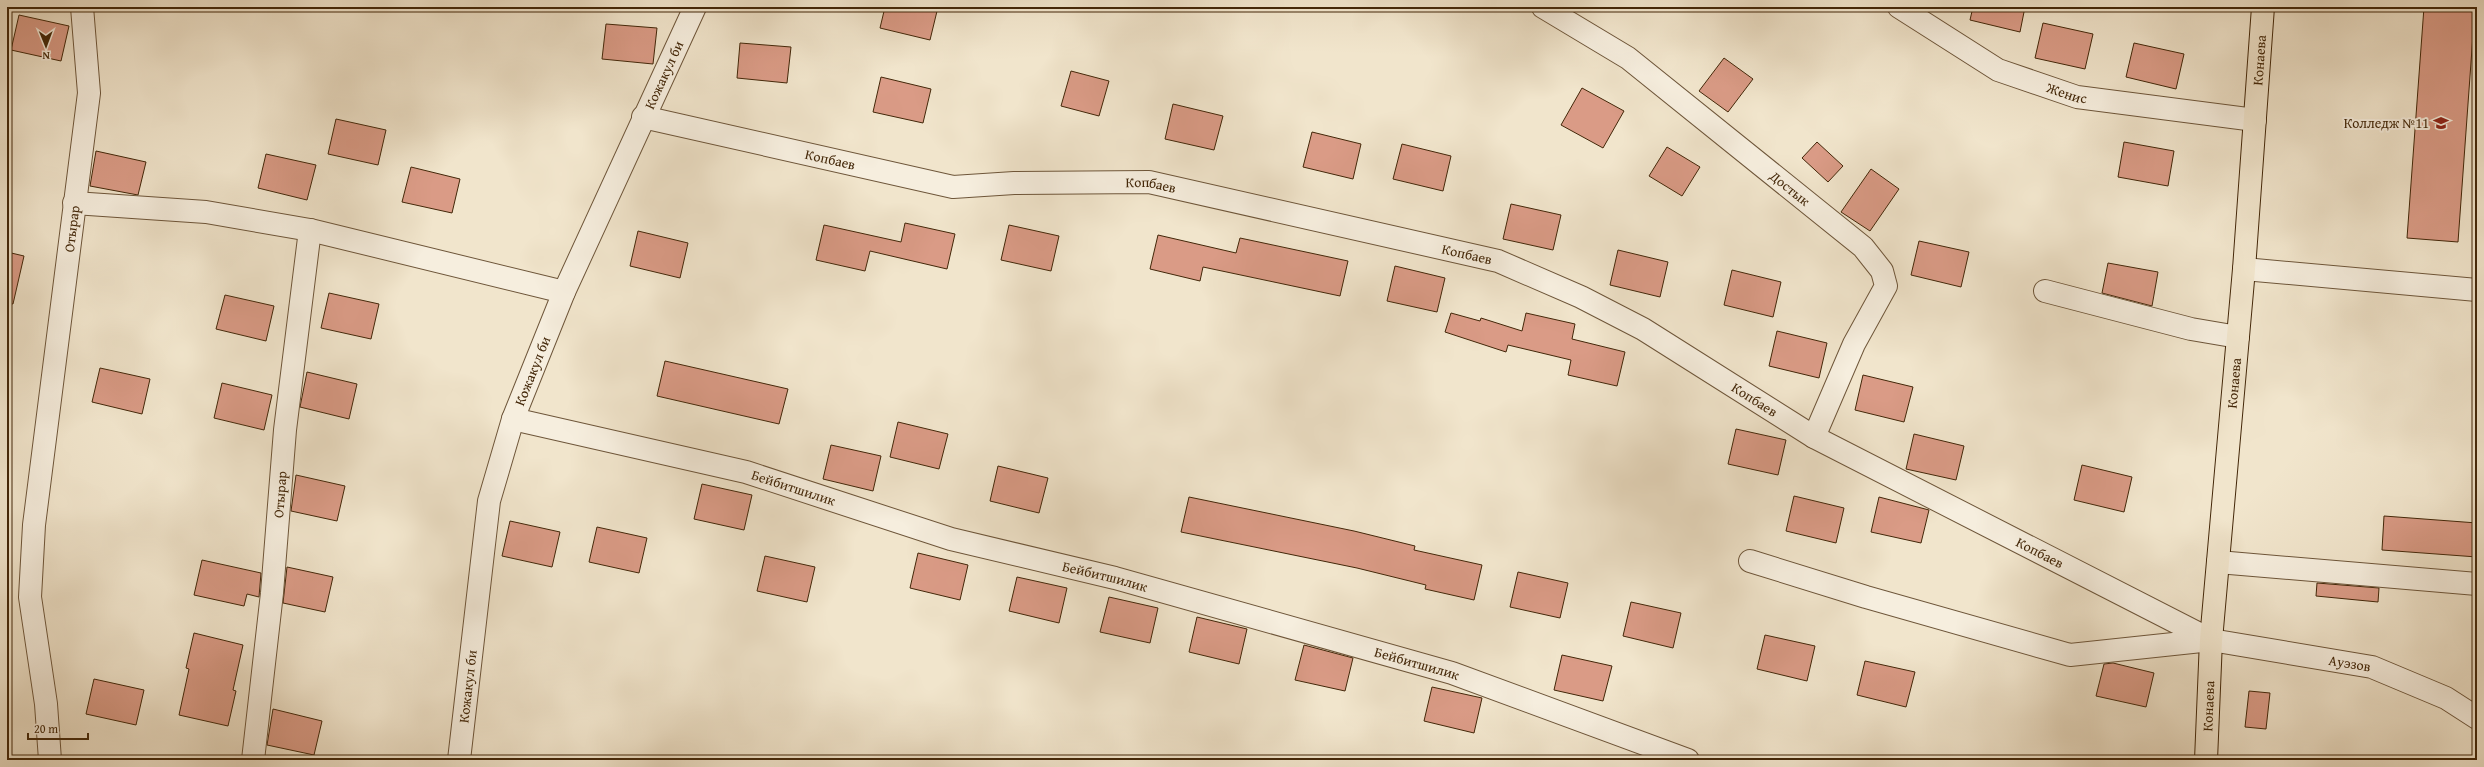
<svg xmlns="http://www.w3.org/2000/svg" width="2484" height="767" font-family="'Gentium Book Plus',serif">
  <rect width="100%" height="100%" fill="#f1e5cc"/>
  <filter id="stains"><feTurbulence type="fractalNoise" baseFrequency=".005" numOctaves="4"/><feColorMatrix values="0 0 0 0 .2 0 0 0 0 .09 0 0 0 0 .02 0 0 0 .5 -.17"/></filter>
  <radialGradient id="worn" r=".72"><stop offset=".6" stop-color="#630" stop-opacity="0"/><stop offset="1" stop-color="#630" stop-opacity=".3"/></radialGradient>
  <g fill="#da9b86" stroke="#432709">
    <path d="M885 7H938L930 40 880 28Z"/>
    <path d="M1973 7H2025L2020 32 1970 20Z"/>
    <path d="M2424 7H2475L2458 242 2407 238Z"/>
    <path d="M19 15 69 26 61 61 11 50Z"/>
    <path d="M2043 23 2093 34 2085 69 2035 58Z"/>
    <path d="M606 24 657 28 653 64 602 59Z"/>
    <path d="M740 43 791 47 787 83 737 78Z"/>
    <path d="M2134 43 2184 54 2176 89 2126 77Z"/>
    <path d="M1724 58 1753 79 1728 112 1699 91Z"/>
    <path d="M1071 71 1109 81 1099 116 1061 106Z"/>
    <path d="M881 77 931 89 923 123 873 112Z"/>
    <path d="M1582 88 1624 111 1603 148 1561 125Z"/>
    <path d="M1173 104 1223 116 1214 150 1165 139Z"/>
    <path d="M336 119 386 130 378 165 328 154Z"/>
    <path d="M1312 132 1361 144 1353 179 1303 167Z"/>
    <path d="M1817 142 1843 166 1828 182 1802 158Z"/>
    <path d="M2124 142 2174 151 2168 186 2118 177Z"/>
    <path d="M1402 144 1451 156 1443 191 1393 179Z"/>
    <path d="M1667 147 1700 167 1682 196 1649 176Z"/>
    <path d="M96 151 146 162 138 195 90 186Z"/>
    <path d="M266 154 316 165 307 200 258 188Z"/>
    <path d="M411 167 460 179 452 213 402 202Z"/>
    <path d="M1871 169 1899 189 1870 231 1841 212Z"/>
    <path d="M1511 204 1561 215 1553 250 1503 239Z"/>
    <path d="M905 223 955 234 947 269 870 251 865 271 816 260 824 225 901 242Z"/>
    <path d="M1009 225 1059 236 1051 271 1001 260Z"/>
    <path d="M638 231 688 243 680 278 630 266Z"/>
    <path d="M1158 235 1236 253 1240 238 1348 261 1340 296 1203 267 1200 281 1150 269Z"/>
    <path d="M1919 241 1969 252 1961 287 1911 275Z"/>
    <path d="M1618 250 1668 262 1660 297 1610 285Z"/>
    <path d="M7 252 24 256 13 304 7 303Z"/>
    <path d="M2108 263 2158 272 2152 306 2102 293Z"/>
    <path d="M1395 266 1445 278 1437 312 1387 301Z"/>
    <path d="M1732 270 1781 282 1773 317 1724 305Z"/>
    <path d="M329 293 379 304 371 339 321 328Z"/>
    <path d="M225 295 274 306 266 341 216 329Z"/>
    <path d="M1451 313 1480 321 1481 318 1522 331 1526 313 1575 324 1572 339 1625 352 1617 386 1568 375 1571 360 1508 345 1506 352 1445 332Z"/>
    <path d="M1777 331 1827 343 1819 378 1769 366Z"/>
    <path d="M665 361 788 389 779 424 657 396Z"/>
    <path d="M100 368 150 379 142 414 92 402Z"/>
    <path d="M307 372 357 384 349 419 300 407Z"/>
    <path d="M1863 375 1913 387 1904 422 1855 410Z"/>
    <path d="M222 383 272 395 264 430 214 418Z"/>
    <path d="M898 422 948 434 939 469 890 457Z"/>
    <path d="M1736 429 1786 440 1778 475 1728 464Z"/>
    <path d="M1914 434 1964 446 1956 480 1906 469Z"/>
    <path d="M831 445 881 456 873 491 823 479Z"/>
    <path d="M2082 465 2132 477 2124 512 2074 500Z"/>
    <path d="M998 466 1048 478 1039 513 990 501Z"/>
    <path d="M296 475 345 486 337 521 291 511Z"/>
    <path d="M702 484 752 495 744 530 694 519Z"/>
    <path d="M1794 496 1844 508 1836 543 1786 531Z"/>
    <path d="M1189 497 1354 531 1415 546 1414 550 1482 565 1474 600 1425 589 1426 585 1357 568 1181 532Z"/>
    <path d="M1879 497 1929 510 1921 543 1871 532Z"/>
    <path d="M2384 516 2477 523V557L2382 550Z"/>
    <path d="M510 521 560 532 552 567 502 556Z"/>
    <path d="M597 527 647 538 639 573 589 562Z"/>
    <path d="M918 553 968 565 960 600 910 588Z"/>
    <path d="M765 556 815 567 807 602 757 591Z"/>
    <path d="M202 560 261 573 259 597 247 594 244 606 194 595Z"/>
    <path d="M287 567 333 577 325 612 283 603Z"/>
    <path d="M1518 572 1568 583 1560 618 1510 607Z"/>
    <path d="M1017 577 1067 588 1059 623 1009 611Z"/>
    <path d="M2317 583 2379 588 2378 602 2316 596Z"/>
    <path d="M1109 597 1158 608 1150 643 1100 632Z"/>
    <path d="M1631 602 1681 613 1673 648 1623 636Z"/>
    <path d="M1197 617 1247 629 1239 664 1189 652Z"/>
    <path d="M194 633 243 645 233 690 236 691 228 726 179 715 189 669 186 668Z"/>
    <path d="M1765 635 1815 646 1807 681 1757 669Z"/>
    <path d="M1304 645 1353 658 1345 691 1295 680Z"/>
    <path d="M1562 655 1612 666 1603 701 1554 690Z"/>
    <path d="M1865 661 1915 672 1906 707 1857 695Z"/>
    <path d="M2113 663 2154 673 2146 707 2096 696 2104 664Z"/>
    <path d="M94 679 144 690 136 725 86 714Z"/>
    <path d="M1432 687 1482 698 1474 733 1424 721Z"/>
    <path d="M2249 691 2270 693 2266 729 2245 727Z"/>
    <path d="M273 709 322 721 314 755 267 745Z"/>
  </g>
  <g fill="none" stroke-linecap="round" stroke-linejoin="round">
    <g stroke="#6e563a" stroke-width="24">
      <g id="minor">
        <path id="s1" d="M1543 7 1628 58 1863 247 1882 271 1886 286 1854 344 1814 437"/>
        <path id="s2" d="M1899 7 1998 70 2077 97 2255 120"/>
        <path id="s3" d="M643 117 953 187 1014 183 1149 182 1498 261 1581 297 1643 329 1814 437 2211 640"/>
        <path d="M74 203 206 212 310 230 564 292"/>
        <path d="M2244 269 2477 290"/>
        <path d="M2045 291 2191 329 2238 337"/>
        <path id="s4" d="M513 419 746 472 951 539 1115 578 1452 673 1688 760"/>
        <path id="s5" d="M1750 561 1866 597 2070 655 2211 640 2372 667 2446 698 2477 718"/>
        <path d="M2218 562 2477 584"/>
        <path id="s6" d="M50 760 46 704 30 597 34 525 89 93 82 7"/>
        <path id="s7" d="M253 760 272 593 285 430 310 230"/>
        <path id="s8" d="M459 760 489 501 513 419 564 292 695 7"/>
      </g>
    </g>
    <g stroke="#432709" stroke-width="24">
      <g id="major">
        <path id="s9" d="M2206 760 2211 640 2244 269 2263 7"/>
      </g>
    </g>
    <use href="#minor" stroke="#f6eede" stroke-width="22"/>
    <use href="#major" stroke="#f1e5cc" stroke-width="22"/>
  </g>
  <defs>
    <g id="university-bare" transform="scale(1.2)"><path d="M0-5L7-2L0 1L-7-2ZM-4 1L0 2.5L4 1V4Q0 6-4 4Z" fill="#8f2418" stroke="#f6eede" stroke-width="2.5" paint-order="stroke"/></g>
  </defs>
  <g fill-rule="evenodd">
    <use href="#university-bare" x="2441" y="123"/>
  </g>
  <g text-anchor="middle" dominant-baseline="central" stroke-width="4" stroke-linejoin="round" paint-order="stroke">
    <g font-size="14" fill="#432709" stroke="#f6eede">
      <text stroke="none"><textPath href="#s9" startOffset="702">Конаева</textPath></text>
      <text stroke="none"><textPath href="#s8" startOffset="722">Кожакул би</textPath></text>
      <text stroke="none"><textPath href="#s2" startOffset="190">Женис</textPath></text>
      <text stroke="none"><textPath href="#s3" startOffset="192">Копбаев</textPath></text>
      <text stroke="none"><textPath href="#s3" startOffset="516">Копбаев</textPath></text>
      <text stroke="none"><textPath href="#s1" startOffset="307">Достык</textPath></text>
      <text stroke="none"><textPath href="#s6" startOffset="535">Отырар</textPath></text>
      <text stroke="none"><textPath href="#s3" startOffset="840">Копбаев</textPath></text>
      <text stroke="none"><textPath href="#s8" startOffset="398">Кожакул би</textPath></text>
      <text stroke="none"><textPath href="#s9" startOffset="378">Конаева</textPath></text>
      <text stroke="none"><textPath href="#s3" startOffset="1164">Копбаев</textPath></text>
      <text stroke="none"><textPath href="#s4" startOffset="289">Бейбитшилик</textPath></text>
      <text stroke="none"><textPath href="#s7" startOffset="267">Отырар</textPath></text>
      <text stroke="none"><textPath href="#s3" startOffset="1488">Копбаев</textPath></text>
      <text stroke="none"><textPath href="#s4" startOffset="613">Бейбитшилик</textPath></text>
      <text stroke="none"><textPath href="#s4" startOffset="937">Бейбитшилик</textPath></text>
      <text stroke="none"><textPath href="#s5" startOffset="616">Ауэзов</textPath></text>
      <text stroke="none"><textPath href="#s8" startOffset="74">Кожакул би</textPath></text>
      <text stroke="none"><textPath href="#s9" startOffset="54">Конаева</textPath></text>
    </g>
    <g font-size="14" fill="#432709" stroke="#f6eede" text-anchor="end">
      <text x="2429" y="123">Колледж №11</text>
    </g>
  </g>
  <rect width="2484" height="767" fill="none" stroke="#f1e5cc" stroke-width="24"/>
  <rect x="8" y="8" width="2468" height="751" fill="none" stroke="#432709" stroke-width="2"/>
  <rect x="12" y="12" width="2460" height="743" fill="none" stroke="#432709"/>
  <g transform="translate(46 46) rotate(179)" stroke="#f6eede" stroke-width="3" paint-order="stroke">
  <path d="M0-3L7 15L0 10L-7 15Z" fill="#432709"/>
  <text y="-6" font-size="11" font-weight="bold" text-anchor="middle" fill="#432709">N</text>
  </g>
  <path d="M28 733v6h60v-6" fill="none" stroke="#432709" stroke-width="2"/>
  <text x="34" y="733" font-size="12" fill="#432709" stroke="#f6eede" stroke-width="3" paint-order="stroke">20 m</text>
  <rect width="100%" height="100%" filter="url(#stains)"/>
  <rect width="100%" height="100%" fill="url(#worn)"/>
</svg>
